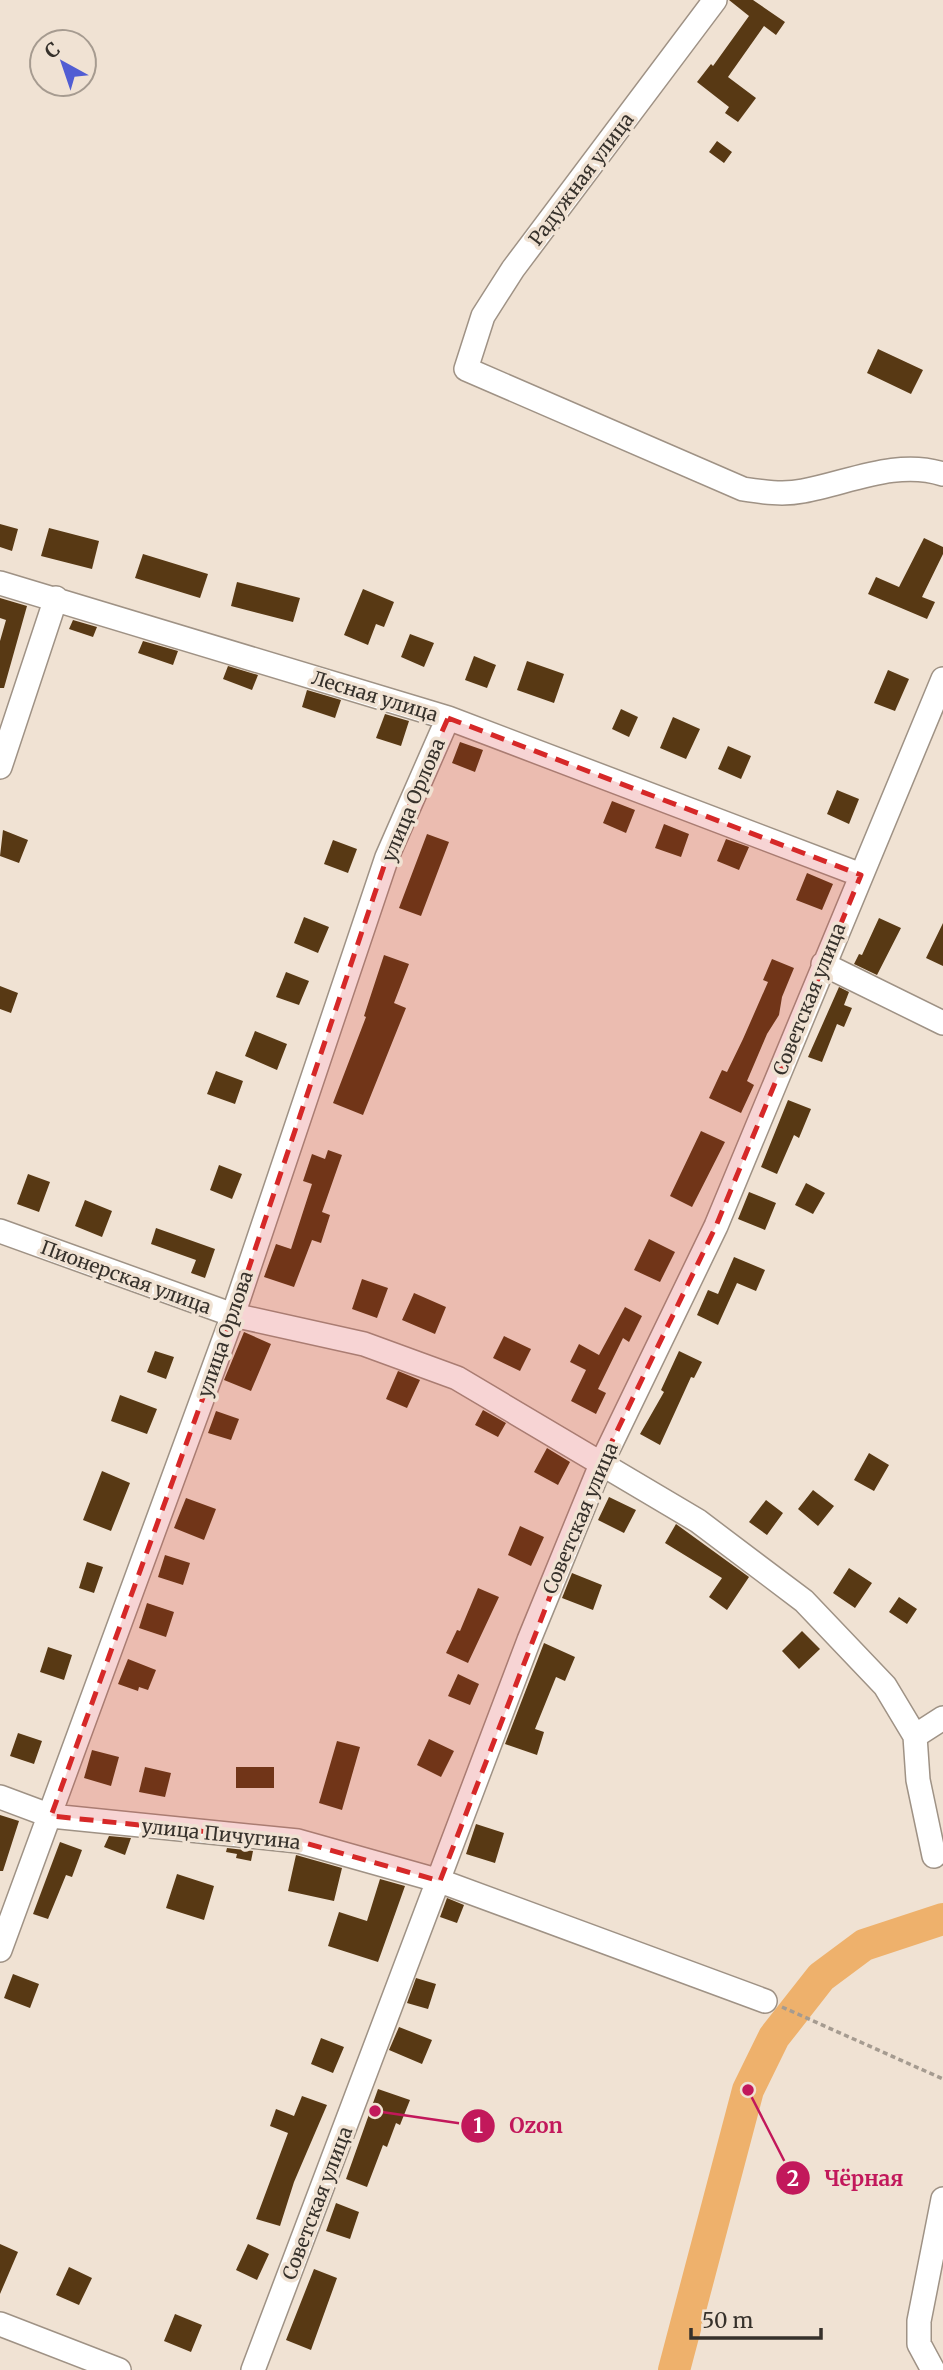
<svg xmlns="http://www.w3.org/2000/svg" width="943" height="2370" font-family="Merriweather,serif">
  <style>
    .lines { fill: none; stroke-linecap: round; stroke-linejoin: round }
    .river { stroke: #eeb16c; stroke-width: 32 }
    .building { fill: #583914 }
    .minor-casing { stroke: #9f9285; stroke-width: 26 }
    .path { stroke: #a59b90; stroke-width: 3.5; stroke-dasharray: 5 3.5; stroke-linecap: butt }
    .minor { stroke: #fff; stroke-width: 23 }
    .marked { fill: #d62828; fill-opacity: 0.2; stroke: #d62828; stroke-width: 5; stroke-dasharray: 14 9; stroke-linejoin: round }
    .labels { text-anchor: middle; dominant-baseline: central; stroke-width: 7; stroke-linejoin: round; paint-order: stroke }
    .street-label { font-size: 19px; fill: #36312b; stroke: #f0e2d3 }
    .leader { fill: none; stroke: #c2185b; stroke-width: 2.5 }
    .callout-dot { fill: #c2185b; stroke: #f0e2d3; stroke-width: 2.5 }
    .mark-label { font-size: 21px; text-anchor: middle; font-weight: bold; fill: #fff }
    .callout-label { font-size: 21px; text-anchor: middle; font-weight: bold; fill: #c2185b; stroke: #f0e2d3; stroke-width: 7; stroke-linejoin: round; paint-order: stroke }
  </style>
  <rect width="100%" height="100%" fill="#f0e2d3"/>
  <g class="lines">
    <path class="river" d="M674 2370 748 2090 774 2037 821 1977 864 1945 943 1919"/>
  </g>
  <path class="building" d="M729 0H753L785 22 776 35 764 26 728 77 756 98 738 122 725 113 729 107 697 82 711 64 713 66 749 16Z
    M717 141 732 152 724 163 709 152Z
    M878 349 923 370 911 394 867 373Z
    M0 524 18 529 12 551 0 547Z
    M49 528 99 541 92 569 41 556Z
    M924 538 943 547V554L922 597 935 602 927 619 868 594 876 577 899 587Z
    M143 554 208 574 200 598 135 578Z
    M237 582 300 598 293 622 231 606Z
    M363 589 394 602 384 627 376 624 368 645 344 635Z
    M0 598 27 606 4 688H0V641L6 620 0 618Z
    M73 620 97 627 93 637 69 629Z
    M410 634 434 643 424 667 401 657Z
    M143 641 178 651 173 665 138 653Z
    M474 656 496 665 487 688 465 680Z
    M527 661 564 674 554 703 517 690Z
    M228 666 258 675 252 690 223 679Z
    M888 670 909 679 895 711 874 703Z
    M307 690 341 700 335 718 302 707Z
    M621 709 638 717 629 737 612 729Z
    M385 714 409 721 401 746 376 738Z
    M673 717 700 729 686 759 660 748Z
    M460 742 483 750 475 772 452 763Z
    M728 746 751 756 741 779 718 769Z
    M837 790 859 799 849 824 827 814Z
    M612 801 635 810 626 833 603 823Z
    M664 824 689 834 681 857 655 848Z
    M3 830 28 840 19 863 0 856Z
    M427 834 449 842 421 916 399 908Z
    M726 839 749 847 739 870 717 861Z
    M333 840 357 849 348 873 324 864Z
    M807 873 833 884 822 910 796 900Z
    M304 917 329 927 318 953 294 943Z
    M879 918 901 928 877 975 854 964 859 954 862 955Z
    M943 923V966L926 958Z
    M384 955 409 964 394 1003 406 1008 363 1115 333 1103 366 1017 364 1016Z
    M772 959 794 968 782 997 779 1015 767 1034 747 1081 754 1085 741 1113 709 1098 722 1070 727 1072 743 1039 768 982 763 980Z
    M286 972 309 981 299 1005 276 997Z
    M0 986 18 993 11 1013 0 1009Z
    M839 987 849 992 844 1005 852 1008 844 1027 837 1024 822 1062 808 1057Z
    M255 1031 287 1044 277 1070 245 1056Z
    M216 1071 243 1081 235 1104 207 1094Z
    M788 1100 811 1109 799 1138 794 1135 777 1174 761 1167Z
    M701 1131 725 1142 692 1207 670 1196Z
    M328 1150 342 1155 322 1212 330 1215 321 1243 312 1240 294 1287 264 1277 276 1244 291 1249 312 1184 303 1181 312 1154 325 1159Z
    M219 1165 242 1174 232 1199 210 1190Z
    M28 1174 50 1182 39 1212 17 1204Z
    M806 1183 825 1193 813 1214 795 1205Z
    M749 1192 776 1203 765 1230 738 1219Z
    M85 1200 112 1211 102 1237 75 1226Z
    M156 1228 215 1249 205 1278 191 1273 196 1260 151 1244Z
    M649 1239 675 1252 660 1282 634 1270Z
    M734 1257 765 1270 756 1291 737 1283 718 1325 697 1315 708 1290 718 1294Z
    M362 1279 388 1288 377 1318 352 1309Z
    M414 1293 446 1307 435 1334 402 1320Z
    M625 1307 642 1316 629 1342 623 1338 598 1389 606 1393 596 1414 571 1401 586 1370 570 1362 579 1344 599 1355Z
    M244 1332 271 1344 251 1391 224 1380Z
    M504 1336 531 1349 520 1371 493 1358Z
    M155 1351 174 1357 166 1379 147 1372Z
    M679 1351 702 1362 694 1378 691 1377 660 1445 640 1434 664 1392 661 1390Z
    M398 1371 420 1380 407 1408 386 1399Z
    M120 1395 157 1409 147 1434 111 1421Z
    M483 1410 506 1423 498 1437 475 1425Z
    M216 1411 239 1419 231 1440 208 1433Z
    M547 1448 570 1462 558 1485 534 1472Z
    M869 1453 889 1465 874 1491 854 1480Z
    M102 1471 130 1483 111 1531 83 1520Z
    M813 1490 834 1506 818 1526 798 1509Z
    M609 1497 636 1510 624 1533 598 1520Z
    M186 1498 216 1509 204 1540 174 1528Z
    M766 1500 783 1513 767 1535 749 1522Z
    M676 1524 749 1577 727 1610 709 1597 722 1578 665 1543Z
    M520 1526 544 1537 531 1566 508 1555Z
    M165 1555 190 1563 183 1585 158 1577Z
    M87 1562 103 1567 94 1593 79 1588Z
    M849 1568 872 1583 855 1608 833 1593Z
    M572 1573 602 1585 593 1610 562 1598Z
    M478 1588 499 1597 468 1663 446 1653 457 1630 460 1631Z
    M899 1597 917 1609 907 1624 889 1612Z
    M147 1603 174 1612 166 1637 139 1628Z
    M802 1631 820 1649 799 1669 782 1651Z
    M544 1643 575 1657 565 1681 556 1677 535 1729 544 1732 537 1755 505 1744Z
    M48 1647 72 1655 64 1680 40 1672Z
    M128 1659 156 1670 148 1690 139 1687 138 1691 118 1684Z
    M458 1674 479 1684 470 1705 448 1696Z
    M18 1733 42 1741 34 1764 10 1756Z
    M429 1739 454 1751 441 1777 417 1765Z
    M337 1741 360 1747 342 1810 319 1803Z
    M92 1750 119 1757 111 1786 84 1778Z
    M145 1767 171 1773 165 1797 139 1792Z
    M236 1767H274V1788H236Z
    M0 1815 19 1821 3 1871H0Z
    M476 1824 504 1833 495 1863 466 1854Z
    M109 1836 131 1838 125 1855 104 1847Z
    M60 1842 82 1850 72 1877 66 1875 48 1919 33 1914Z
    M227 1848 253 1851 251 1861 236 1858 237 1854 226 1852Z
    M296 1855 342 1868 334 1901 288 1891Z
    M177 1874 214 1886 204 1920 166 1908Z
    M380 1879 405 1886 378 1962 328 1946 339 1912 367 1921Z
    M447 1898 464 1905 457 1923 440 1917Z
    M13 1974 39 1984 30 2008 4 1998Z
    M416 1978 436 1984 428 2009 407 2003Z
    M399 2027 432 2040 422 2064 389 2050Z
    M321 2038 344 2047 333 2073 311 2064Z
    M378 2089 410 2100 400 2125 396 2123 387 2147 383 2145 367 2187 346 2179Z
    M302 2096 327 2105 294 2182 280 2226 256 2219 288 2133 270 2126 276 2109 294 2116Z
    M336 2203 359 2212 350 2239 326 2231Z
    M0 2244 18 2252 0 2294Z
    M248 2244 269 2254 257 2280 236 2270Z
    M69 2267 92 2278 79 2305 56 2295Z
    M314 2269 337 2278 311 2350 286 2340Z
    M175 2314 202 2325 191 2352 164 2341Z"/>
  <g class="lines">
    <defs>
      <path id="minor" d="M715 0 513 269 483 316 466 369 743 489C763 492 783 495 803 491 848 483 896 459 943 474
        M0 583 448 718 861 875
        M0 767 56 598
        M823 964 943 1023
        M0 1231 233 1315 364 1344 457 1378 698 1521 804 1601 885 1686 915 1736 918 1780 934 1856
        M915 1736 943 1718
        M0 1797 51 1816 298 1841 440 1881 765 2001
        M0 1950 233 1315 387 857 448 718
        M0 2324 119 2370
        M253 2370 529 1640 602 1462 716 1226 943 679
        M933 2370 919 2344V2321L943 2199"/>
    </defs>
    <use href="#minor" class="minor-casing"/>
    <path class="path" d="M782 2007 943 2079"/>
    <use href="#minor" class="minor"/>
  </g>
  <path class="marked" d="M448 718 861 875 716 1226 602 1462 440 1881 298 1841 51 1816 233 1315 387 857Z"/>
  <g class="labels">
    <g class="street-label">
      <text transform="translate(581 179) rotate(-53)">Радужная улица</text>
      <text transform="translate(375 696) rotate(17)">Лесная улица</text>
      <text transform="translate(413 800) rotate(-67)">улица Орлова</text>
      <text transform="translate(809 999) rotate(-68)">Советская улица</text>
      <text transform="translate(126 1277) rotate(20)">Пионерская улица</text>
      <text transform="translate(225 1334) rotate(-71)">улица Орлова</text>
      <text transform="translate(580 1518) rotate(-67)">Советская улица</text>
      <text transform="translate(221 1834) rotate(6)">улица Пичугина</text>
      <text transform="translate(317 2203) rotate(-69)">Советская улица</text>
    </g>
  </g>
  <path class="leader" d="M375 2111L478 2126M748 2090L793 2178"/>
  <g class="callout-dot">
    <circle cx="375" cy="2111" r="7"/>
    <circle cx="748" cy="2090" r="7"/>
    <circle cx="478" cy="2126" r="18"/>
    <circle cx="793" cy="2178" r="18"/>
  </g>
  <g class="mark-label">
    <text x="478" y="2133">1</text>
    <text x="793" y="2186">2</text>
  </g>
  <g class="callout-label">
    <text x="536" y="2133">Ozon</text>
    <text x="864" y="2186">Чёрная</text>
  </g>
  <g transform="translate(63 63) rotate(320)"><circle r="33" fill="#f0e2d3" stroke="#a69b90" stroke-width="2"/>
  <path d="M0-5L12 26L0 18L-12 26Z" fill="#515dd3"/>
  <text y="-10" font-size="19" font-weight="bold" text-anchor="middle" fill="#36312b">С</text>
  </g>
  <path d="M691 2328v10h130v-10" fill="none" stroke="#36312b" stroke-width="3.5"/>
  <text x="702" y="2328" font-size="21" fill="#36312b" stroke="#f0e2d3" stroke-width="5" paint-order="stroke">50 m</text>
</svg>
